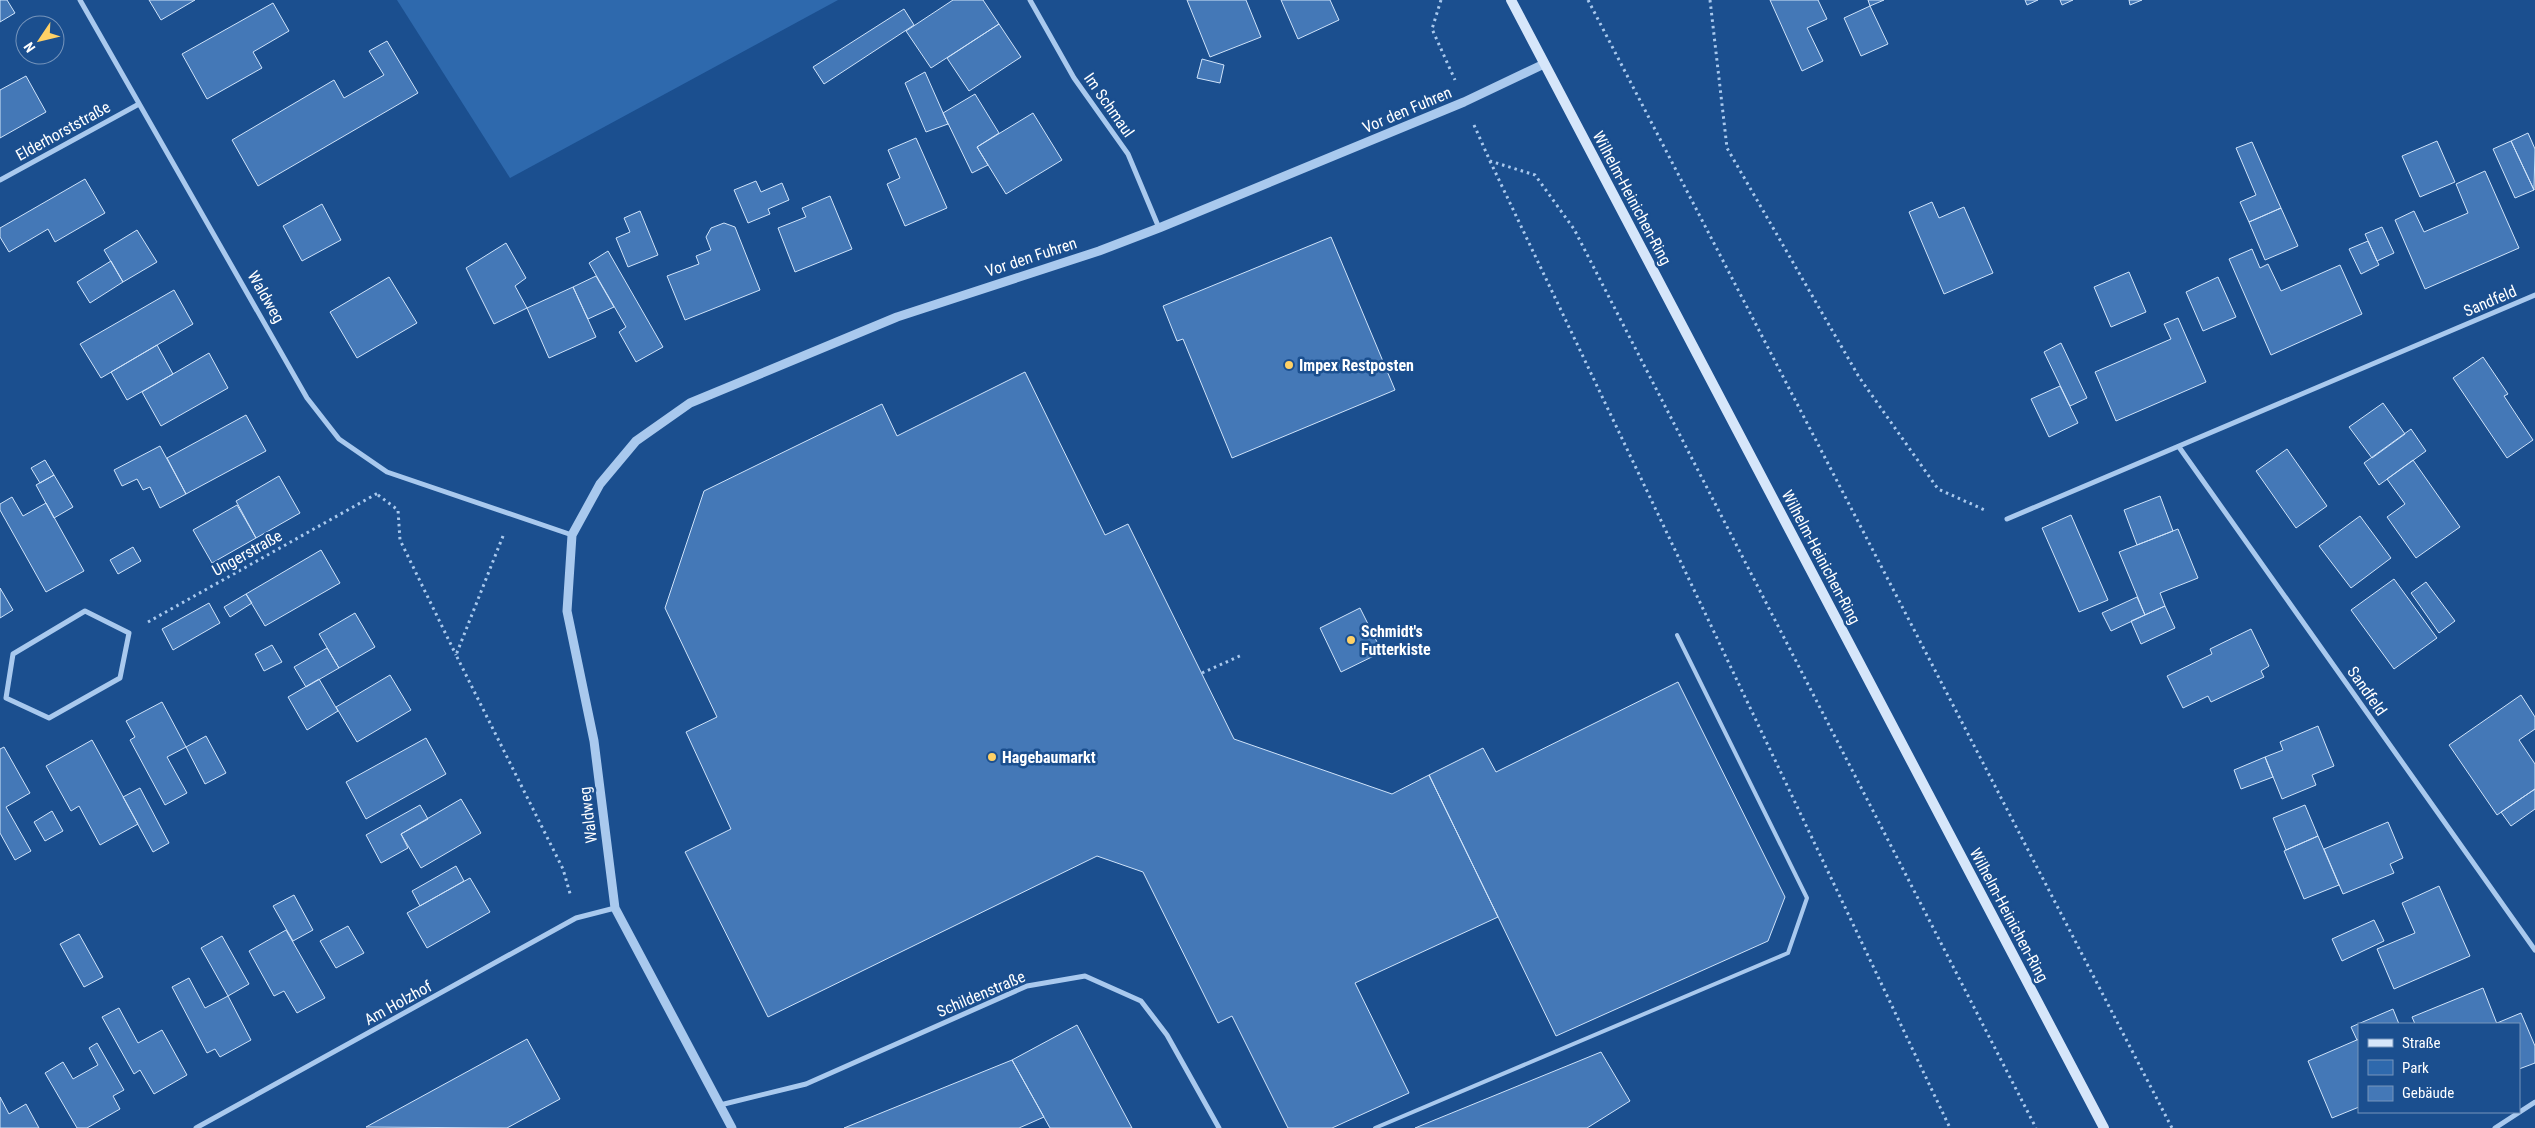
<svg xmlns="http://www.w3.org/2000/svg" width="2535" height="1128" font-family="'Roboto Condensed',sans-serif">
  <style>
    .green { fill: #2e69ad }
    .building { fill: #4478b7; stroke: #cfe3fa }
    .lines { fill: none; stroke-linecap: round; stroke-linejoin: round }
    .path { stroke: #a9c9ee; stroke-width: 3; stroke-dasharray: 2.5 4; stroke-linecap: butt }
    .service { stroke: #a9c9ee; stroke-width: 4 }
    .minor { stroke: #a9c9ee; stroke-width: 5 }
    .tertiary { stroke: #a9c9ee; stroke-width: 9 }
    .secondary { stroke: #d6e6fa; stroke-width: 10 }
    .poi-dot { fill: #ffd166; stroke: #1b4f8f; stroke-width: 2 }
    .labels { text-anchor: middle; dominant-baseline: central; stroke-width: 5; stroke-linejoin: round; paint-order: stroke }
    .street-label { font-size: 16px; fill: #fff; stroke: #1b4f8f }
    .poi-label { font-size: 16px; font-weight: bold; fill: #fff; stroke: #1b4f8f; text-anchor: start }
  </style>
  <rect width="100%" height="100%" fill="#1b4f8f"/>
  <path class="green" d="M397 0H838L510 178Z"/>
  <path class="building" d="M0 0H7L15 13 0 22Z
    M149 0H195L161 20Z
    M953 0H983L999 24 931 68 906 31Z
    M1187 0H1246L1261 37 1210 57Z
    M1281 0H1330L1339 20 1298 39Z
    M1770 0H1818L1827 19 1807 28 1823 61 1802 71Z
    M1868 0H1884L1870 6Z
    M2025 0H2038L2027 5Z
    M2060 0H2073L2062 5Z
    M2129 0H2142L2130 5Z
    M273 3 289 31 253 52 262 68 207 99 182 54Z
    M1870 6 1888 44 1861 56 1844 18Z
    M904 9 914 25 824 84 813 67Z
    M999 24 1021 57 969 91 947 58Z
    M387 41 418 93 258 186 232 140 334 80 344 98 384 75 369 51Z
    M1202 59 1224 65 1220 83 1197 78Z
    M925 72 948 124 926 132 905 83Z
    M26 76 46 112 0 138V90Z
    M975 94 999 133 977 147 988 165 972 173 943 113Z
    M1033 113 1062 160 1006 194 977 147Z
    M2528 133 2535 149 2534 190 2511 141Z
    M916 138 947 208 905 226 887 184 900 178 888 150Z
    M2437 141 2455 182 2420 197 2402 156Z
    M2511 141 2534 190 2515 198 2493 149Z
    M2252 142 2281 208 2249 222 2240 202 2256 195 2236 148Z
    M2485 171 2519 248 2425 289 2395 220 2414 211 2424 232 2468 213 2456 184Z
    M85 179 105 213 55 242 48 229 9 252 0 237V228Z
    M756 181 761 192 782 183 789 200 768 209 770 214 748 223 734 190Z
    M830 196 852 249 795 272 778 228 806 217 802 208Z
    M1932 202 1939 218 1964 207 1993 273 1944 294 1909 212Z
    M322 204 341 240 302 261 283 226Z
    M2281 208 2298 246 2265 260 2249 222Z
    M640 211 658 255 628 267 616 238 630 232 624 218Z
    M724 223 735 227 760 290 685 320 667 276 699 264 696 256 711 250 706 237 711 228Z
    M2382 227 2394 253 2377 261 2365 234Z
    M137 230 157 262 123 282 104 250Z
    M1331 237 1395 390 1232 458 1183 339 1177 341 1163 306Z
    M2368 241 2379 265 2361 274 2349 249Z
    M506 243 526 278 515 286 527 308 494 324 466 268Z
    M2252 249 2260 268 2268 264 2281 291 2340 265 2362 314 2271 355 2229 259Z
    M608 251 663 347 636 362 619 332 626 327 589 263Z
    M111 261 123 282 90 303 77 282Z
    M2129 272 2146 312 2111 327 2094 287Z
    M596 276 614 307 588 319 573 287Z
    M389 277 417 323 357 358 330 312Z
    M2218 277 2236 317 2203 331 2186 292Z
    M573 287 596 337 549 358 527 308Z
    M174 290 193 324 101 378 80 344Z
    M2178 318 2206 382 2116 421 2095 372 2171 339 2164 324Z
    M2061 343 2087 398 2070 406 2044 352Z
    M157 345 173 374 127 400 111 372Z
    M209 353 228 388 161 426 142 392Z
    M2483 357 2508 394 2504 396 2533 440 2507 458 2453 378Z
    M1025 372 1105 535 1128 524 1234 739 1392 794 1429 775 1498 917 1355 983 1409 1093 1332 1128H1288L1232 1016 1218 1023 1143 872 1097 856 768 1017 685 852 731 829 686 732 717 717 665 608 704 491 882 404 897 436Z
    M2060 386 2078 423 2049 437 2031 399Z
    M2383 403 2405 434 2372 458 2349 427Z
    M246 415 266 451 186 494 167 458Z
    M2411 429 2426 451 2379 485 2364 463Z
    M160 446 186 494 160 508 150 487 143 490 137 479 122 486 114 470Z
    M2287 449 2327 506 2296 528 2256 471Z
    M45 460 54 475 40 483 31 468Z
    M2413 460 2460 527 2416 558 2387 517 2405 504 2387 479Z
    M54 475 73 507 54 518 36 485Z
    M279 476 300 513 256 538 236 501Z
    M2160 496 2173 531 2137 545 2124 510Z
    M12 497 23 516 46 503 84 571 46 592 0 510V504Z
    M237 505 256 538 212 563 193 530Z
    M2071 515 2108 600 2079 612 2042 528Z
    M2360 516 2391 558 2351 588 2319 546Z
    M2178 529 2198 578 2160 593 2165 606 2145 615 2119 552Z
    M133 547 141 561 118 574 110 560Z
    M321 550 340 583 265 626 246 594Z
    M2394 579 2437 638 2394 669 2351 610Z
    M2426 582 2455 621 2439 633 2411 593Z
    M0 588 13 610 0 618Z
    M246 594 252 603 230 617 224 607Z
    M2137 597 2145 615 2111 631 2102 613Z
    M209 603 220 623 173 650 162 629Z
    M2165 606 2175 628 2141 644 2131 621Z
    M1360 608 1382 652 1341 672 1320 628Z
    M355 613 375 647 339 668 319 634Z
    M2251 629 2269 666 2261 671 2264 677 2211 702 2208 696 2183 708 2167 676 2212 654 2210 649Z
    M272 645 282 662 264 671 255 654Z
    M327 648 339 668 306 687 294 667Z
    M390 675 411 710 357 742 336 707Z
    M319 679 338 711 307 730 288 697Z
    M1678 682 1785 897 1768 941 1556 1036 1429 775 1483 748 1496 772Z
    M2521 695 2535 717V729L2519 740 2535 764V789L2497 815 2449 745Z
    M162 702 186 747 167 757 187 793 165 805 130 740 135 737 126 721Z
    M2318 726 2334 766 2312 775 2316 785 2282 799 2265 757 2283 750 2280 742Z
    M206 736 226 773 205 784 186 747Z
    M426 738 446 774 366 819 346 782Z
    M92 740 138 824 100 845 79 806 71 811 46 766Z
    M4 747 30 793 6 807 31 851 15 860 0 833V749Z
    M2265 757 2273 777 2241 789 2234 770Z
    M140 788 169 843 153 852 123 797Z
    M2535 789V809L2511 826 2501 812Z
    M461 799 481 833 421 868 401 834Z
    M420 805 428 819 401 834 408 848 381 863 366 835Z
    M2305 805 2318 836 2286 850 2273 818Z
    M52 811 63 831 45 841 34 822Z
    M2388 822 2403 858 2390 864 2394 873 2343 894 2324 849Z
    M2318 836 2339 885 2304 899 2284 851Z
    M456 866 464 881 420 906 412 891Z
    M470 878 490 912 427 948 407 913Z
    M2439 886 2470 956 2394 989 2377 949 2415 933 2402 903Z
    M294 895 313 930 293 941 273 906Z
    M2374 920 2384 941 2342 961 2332 939Z
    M348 926 364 953 336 968 320 941Z
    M286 930 325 998 297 1013 284 991 274 996 249 951Z
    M79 934 103 977 84 987 60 944Z
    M222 936 249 984 228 996 201 948Z
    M189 978 205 1008 228 996 251 1040 220 1057 215 1049 207 1053 172 987Z
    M2483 988 2497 1024H2415L2412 1017Z
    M119 1008 138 1043 162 1030 187 1075 154 1094 140 1070 134 1074 102 1017Z
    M2393 1009 2399 1024H2359V1039L2357 1040 2351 1027Z
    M2521 1013 2535 1046V1063L2519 1069V1024L2497 1023Z
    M1077 1025 1132 1128H1050L1012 1060Z
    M527 1039 560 1099 507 1128 366 1127Z
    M2359 1039V1107L2332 1118 2308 1061Z
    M97 1043 124 1090 113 1096 120 1109 87 1128H77L45 1073 63 1062 73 1079 98 1065 89 1048Z
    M1601 1052 1630 1101 1587 1128H1415Z
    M1012 1060 1044 1117 1019 1128H844Z
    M0 1097 9 1114 26 1104 39 1128H0Z"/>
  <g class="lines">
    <path class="path" d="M1441 0 1432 29 1455 80
      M1588 0 2172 1128
      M1710 0 1727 148 1859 377 1938 489 1987 511
      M1474 125 1490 161 1535 175 1574 229 2036 1128
      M1490 161 1950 1128
      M378 495 398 510 400 540 456 655
      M503 536 456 655 563 869 571 897
      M148 622 378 493
      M1202 673 1242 655"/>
    <path class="service" d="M1375 1128 1788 953 1807 898 1677 635"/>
    <path class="minor" d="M80 0 307 398 339 439 387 472 572 535
      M1030 0 1074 78 1128 154 1159 228
      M0 180 139 104
      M2179 447 2535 950
      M2007 519 2535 295
      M85 611 129 633 120 678 49 718 6 698 13 654Z
      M720 1105 806 1084 1027 986 1085 976 1141 1001 1167 1035 1219 1128
      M196 1128 576 918 615 908
      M2495 1128 2535 1102"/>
    <path class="tertiary" d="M732 1128 615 908 594 741 567 611 572 535 600 484 636 441 690 403 897 317 1099 251 1159 228 1464 102 1544 64"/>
    <path class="secondary" d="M1511 0 2104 1128"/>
  </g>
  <g class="poi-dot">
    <circle cx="1289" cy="365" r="5"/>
    <circle cx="1351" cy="640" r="5"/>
    <circle cx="992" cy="757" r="5"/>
  </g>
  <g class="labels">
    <g class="street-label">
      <text transform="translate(1109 105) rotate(55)">Im Schmaul</text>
      <text transform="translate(1407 110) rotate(-23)">Vor den Fuhren</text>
      <text transform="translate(63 131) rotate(-29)">Elderhorststraße</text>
      <text transform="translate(1632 198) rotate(62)">Wilhelm-Heinichen-Ring</text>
      <text transform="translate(1031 257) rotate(-18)">Vor den Fuhren</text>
      <text transform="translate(266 297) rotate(60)">Waldweg</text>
      <text transform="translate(2490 301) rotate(-23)">Sandfeld</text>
      <text transform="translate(247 553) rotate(-29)">Ungerstraße</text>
      <text transform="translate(1821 557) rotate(62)">Wilhelm-Heinichen-Ring</text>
      <text transform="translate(2367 691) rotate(55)">Sandfeld</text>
      <text transform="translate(588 815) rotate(-97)">Waldweg</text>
      <text transform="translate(2009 915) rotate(62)">Wilhelm-Heinichen-Ring</text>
      <text transform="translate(981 994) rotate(-23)">Schildenstraße</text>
      <text transform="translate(398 1003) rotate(-29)">Am Holzhof</text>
    </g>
    <g class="poi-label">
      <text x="1299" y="365">Impex Restposten</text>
      <text x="1361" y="631">Schmidt's<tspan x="1361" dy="18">Futterkiste</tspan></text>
      <text x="1002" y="757">Hagebaumarkt</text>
    </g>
  </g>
  <rect x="2358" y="1023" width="162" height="90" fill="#1b4f8f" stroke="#7695bc"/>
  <rect x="2368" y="1039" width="25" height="8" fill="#d6e6fa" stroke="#7695bc"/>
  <text x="2402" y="1048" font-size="15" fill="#ffffff">Straße</text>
  <rect x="2368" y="1060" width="25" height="15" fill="#2e69ad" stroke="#7695bc"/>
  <text x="2402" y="1073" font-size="15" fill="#ffffff">Park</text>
  <rect x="2368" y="1086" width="25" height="15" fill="#4478b7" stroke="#7695bc"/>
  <text x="2402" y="1098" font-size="15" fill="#ffffff">Gebäude</text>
  <g transform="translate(40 40) rotate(235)"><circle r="24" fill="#1b4f8f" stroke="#7695bc"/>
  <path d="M0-4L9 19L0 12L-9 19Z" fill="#ffd166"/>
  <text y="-8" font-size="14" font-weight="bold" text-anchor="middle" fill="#ffffff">N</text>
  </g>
</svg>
